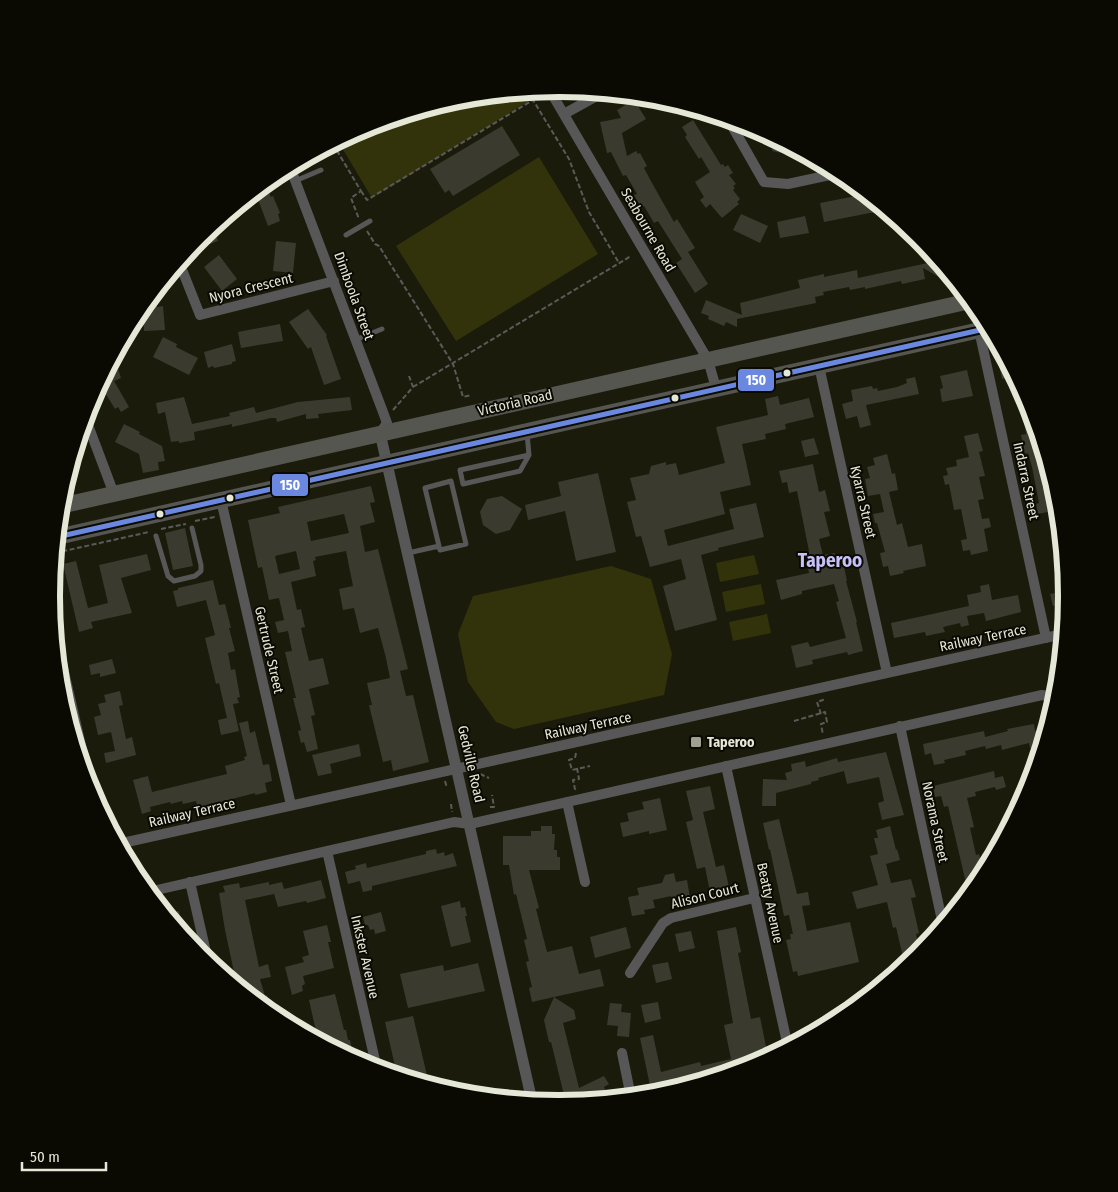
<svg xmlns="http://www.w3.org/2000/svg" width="1118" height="1192" font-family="'Fira Sans Condensed',sans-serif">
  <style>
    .green { fill: #32330b }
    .building { fill: #3a3a2e; fill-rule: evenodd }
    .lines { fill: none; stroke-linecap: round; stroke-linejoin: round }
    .path { stroke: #5a5a58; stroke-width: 2; stroke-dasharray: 5 2.5; stroke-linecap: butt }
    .service { stroke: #575757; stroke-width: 5 }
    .minor { stroke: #575757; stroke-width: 10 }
    .tertiary { stroke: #575757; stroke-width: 11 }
    .trunk { stroke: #565651; stroke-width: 16 }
    .bus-1-casing { stroke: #0a0a02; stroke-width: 9 }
    .bus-1 { stroke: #6b88e0; stroke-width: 5 }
    .bus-dot { fill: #e6e8d7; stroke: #0a0a02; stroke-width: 2 }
    .poi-dot { fill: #9fa090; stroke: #0a0a02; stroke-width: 2 }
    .labels { text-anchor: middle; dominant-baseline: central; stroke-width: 4; stroke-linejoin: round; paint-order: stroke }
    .street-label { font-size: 14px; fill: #e6e8d7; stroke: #0a0a02 }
    .poi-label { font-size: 14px; font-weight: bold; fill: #e6e8d7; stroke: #0a0a02; text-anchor: start }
    .district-label { font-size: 19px; font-weight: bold; fill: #c7c1fa; stroke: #0a0a02 }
    .rim { fill: none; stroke: #e6e8d7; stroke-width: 6 }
    .line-badge { stroke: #0a0a02; stroke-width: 2 }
    .badge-label { font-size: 14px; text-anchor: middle; font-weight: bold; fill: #fff }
  </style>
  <rect width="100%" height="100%" fill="#1b1b0c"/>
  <path class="green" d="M529 91 534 98 372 198 338 141 365 127 460 98Z
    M539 157 598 254 456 341 396 246Z
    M754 555 759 574 720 582 716 563Z
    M611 566 651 579 672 654 664 695 514 729 496 722 468 682 458 634 473 596Z
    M761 584 765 604 726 612 722 592Z
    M767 614 771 633 733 641 729 622Z"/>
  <path class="building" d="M658 98 676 103 682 105 674 114Z
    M634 100 646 119 622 133 627 156 636 151 638 154 640 153 647 166 644 168 652 183 674 222 677 219 695 248 688 252 708 284 695 293 676 263 682 259 658 221 654 223 644 206 641 208 634 195 637 194 626 175 623 176 611 152 607 153 600 122 621 118 617 110Z
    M693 120 721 165 723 164 725 167 728 165 733 173 729 175 736 184 733 186 735 188 733 190 740 199 737 202 739 204 722 218 710 204 706 208 700 200 704 197 695 182 710 172 701 157 699 159 685 137 687 135 682 127Z
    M502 126 520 155 453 196 449 190 445 193 430 169Z
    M774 138 808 156 807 158 772 151Z
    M268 190 271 197 273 196 280 213 278 214 280 221 268 226 256 194Z
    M866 194 885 210 824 222 820 203Z
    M741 214 768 226 760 243 733 230Z
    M805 216 809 233 780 238 777 222Z
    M213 227 218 241 199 248 196 242Z
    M276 241 296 243 293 273 273 271Z
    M219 255 237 279 222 291 204 267Z
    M937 261 949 274 939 277 923 268 925 279 902 284 901 281 865 289V287L850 290 849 287 823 292 824 295 815 297 816 303 737 319V327L726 322 724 326 708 319 709 316 701 313 706 300 742 315 740 303 800 288 798 280 824 274V277L857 270 858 278Z
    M156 299 157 307 163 306 165 330 144 331 143 306 149 300Z
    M308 309 327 335 326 336 341 379 324 385 311 347 308 349 289 322Z
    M280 324 283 341 241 348 238 332Z
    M163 337 177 344 176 347 198 358 189 375 153 357Z
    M232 344 236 361 232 362V364L214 368 213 366 208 368 204 352Z
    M114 357 121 378 114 381 129 407 121 412 118 407 115 409 104 391 109 388 104 375Z
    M1007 362 1014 376 1002 379 999 364Z
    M967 370 973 396 942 402 940 389 943 388 940 376Z
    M915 377 919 394 866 405 871 425 860 428 857 416 846 419 842 404 853 401 851 390 872 386 873 389 877 388 878 391 897 387 907 383 906 379Z
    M778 396 780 405 809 398 814 417 785 424 786 429 765 434 766 439 742 444 751 485 720 492 725 514 664 530 668 546 734 529 729 509 756 503 764 537 718 548 719 550 701 555 717 620 675 631 663 586 686 579 681 559 650 567 641 536 636 537 627 502 636 500 630 478 649 474 651 466 666 462V465L676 463 679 475 725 463 716 427 768 415 765 399Z
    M184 397 192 424 230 416 229 413 254 407 256 413 298 402 350 397 352 410 318 414 319 418 306 419V414L277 422 276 418H271L232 427V424L194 432 195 440 179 443V441L171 442 165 412 158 414 156 403Z
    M1034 420 1054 487H1052L1057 510 1038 514 1036 504 1039 503 1032 467 1028 453 1025 454 1021 435 1026 434 1024 422Z
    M124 424 140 432 139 434 162 446 165 461 158 462 159 470 143 473 139 454 115 442Z
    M978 433 983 451 979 452 985 476 979 477 984 499 978 500 982 519 989 518 991 527 984 529 988 551 971 555 970 550 963 551 961 540 967 539 961 509 954 510 949 484 945 485 943 476 948 475 946 468 957 466 956 460 969 457 964 436Z
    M814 438 819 454 805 457 801 441Z
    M887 454 892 474 895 473 898 490 889 492 897 525 902 523 908 547 922 544 926 566 903 571 904 573 890 576 888 566 883 567 880 553 885 552 877 523H875L873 514 884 512 880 494 868 496 865 479 870 478 867 467 875 465 873 458Z
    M813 464 819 492 825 490 830 511 824 512 830 536 819 539 823 555 835 553 838 563 843 562 847 581H846L857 622H856L863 651 848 655 847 652 812 660 813 664 796 668 791 646 808 642 810 647 846 638 836 602 839 601 834 584 802 591V594L781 600 776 580 809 573 804 552 809 551 797 491 789 493 787 482 782 483 779 471Z
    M598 473 616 552 576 561 565 511 528 520 525 505 561 496 558 482Z
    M371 486 375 502 370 503 375 522 360 526 365 552 378 549 408 669 400 671 406 696 413 695 429 762 393 771 391 760 383 762 369 705H372L367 683 390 678 386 658 378 628 360 633 354 608 343 610 339 589 353 586 346 551 315 557 316 560 313 561 316 576 291 582 297 610 301 609 305 627 301 628 309 661 323 658 329 684 309 689 315 715 311 716 318 749 307 752 304 742 301 743 298 731 301 730 293 698H296L285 652 292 651 288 631 278 633 275 622 284 620 279 598 269 600 262 567 258 568 248 520 280 513 278 507ZM344 514 349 533 311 541 307 522ZM296 551 300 569 279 574 275 556Z
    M502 496 522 509 510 530 496 534 483 525 480 512 487 499Z
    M185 528 193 566 173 570 165 533Z
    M147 554 151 570 121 578 132 613 91 622 93 628 79 632 63 564 76 561 88 608 108 603 99 565Z
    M213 580 219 605 225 604 231 628H229L235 651 228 653 231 670 235 669 240 697 237 698 239 703 233 704 239 731 221 735 218 720 227 718 219 683 216 684 205 638 215 635 206 600 177 607 173 591 178 590V588Z
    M989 584 992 600 1018 595 1021 612 986 621 984 613 967 616 969 625 961 627 960 623 943 627 945 632 926 636 925 632 894 638 891 623 969 606 967 595 981 592 980 586Z
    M1066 591V603L1053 606 1050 594Z
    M112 659 116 673 100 677V673L91 675 89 665Z
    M120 691 123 705 119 706 126 739 132 737 136 755 106 763 104 753 115 751 111 732 98 735 94 717 101 715 98 704 106 702 104 695Z
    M248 721 250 733 255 731 263 765 269 764 272 781 265 783 267 792 255 795V793L198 808 196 801 183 804 182 801 171 804 170 802 150 807 151 811 142 814 133 780 148 776 152 792 227 774 225 766 245 760 244 757 247 756 239 723Z
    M1034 724 1035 731 1042 730 1044 738 1042 746 1030 748 1029 743 1002 750 1001 745 986 749 985 746 965 751 966 755 944 760 945 763 934 765 931 753 925 755 923 744 984 731 985 737 1008 731 1007 729Z
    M359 744 361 756 330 764 332 773 318 776 312 755Z
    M886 752 904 815 882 820 878 803 884 801 879 777 847 784 844 771 818 778 819 780 811 782V784L776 793V806H762L763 779 787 780 785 773 792 771 791 764 805 761 806 767 837 758 838 762Z
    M994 771 995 778 1003 776 1006 787 996 790 995 787 975 792 976 796 967 798 974 827 970 828 976 855 979 854 984 873 980 879 966 883 948 806 944 807 941 796 935 797 933 786Z
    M710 786 715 809 703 812 716 867 724 865 729 887 710 892 705 867 697 869 686 822 693 820 686 791Z
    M660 798 667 830 649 834V831L623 837 620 823 629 821 627 813 644 809 642 802Z
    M779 819 797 894 808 892 810 905 802 906 807 931 850 922 859 962 798 976 797 971 793 972 786 940 791 939 790 934H793L789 915 784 916 770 849 769 850 763 823Z
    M541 826H552V834H555L554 850H557V857H560V870H529L539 908 536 909 547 952 572 946 579 974 600 969 604 986 554 997 574 1010 576 1019 563 1023 579 1088 604 1076 609 1084 604 1087 610 1099 559 1104 547 1103 564 1095 551 1042H549L544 1020 554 997 532 1002 529 988 532 987 526 962 529 961 524 940 527 939 516 894 514 895 509 865H503V836H531V831H541Z
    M890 826 896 850 897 849 900 860 886 864 891 883 911 879 916 897 911 898 919 933 916 934 920 953 905 966 896 927 893 928 887 902 857 909 852 892 878 885 870 856 878 854 874 838H878L876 830Z
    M436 849 437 854 444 852 445 856 453 853 457 866 372 886V890L363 892 360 881 348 884 345 872 356 869 355 866 366 863 367 868 426 854V851Z
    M674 873 676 882 687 880 690 898 672 902 671 896 653 900 655 908 644 910 645 914 632 916 628 897 639 895 637 888 662 883 665 875Z
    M321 880 326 898 307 903 306 901 278 907 274 894 245 900 259 967 268 964 271 977 260 979 265 996 267 995 271 1013 237 986 225 930 219 893 225 892 223 886 239 883 240 888 269 882V885L282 882 284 889Z
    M460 901 461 908 465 907 467 916H465L471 942 451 947 441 906Z
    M179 911 184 936 166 914Z
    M381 912 386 931 375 934 374 929 370 930 368 925H365L363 917Z
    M327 925 331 942H328L334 968 303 976 305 984 302 986 303 991 292 995 285 967 304 962 302 957 309 955 303 931Z
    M626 927 631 948 595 958 590 937Z
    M736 927 741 952 738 953 751 1019 760 1017 768 1057 753 1065 652 1095 640 1038 653 1035 661 1072 700 1062 701 1066 731 1059 724 1025 733 1023 717 931Z
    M691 931 695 948 679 952 675 934Z
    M668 962 672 979 656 983 652 965Z
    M478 963 485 991 408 1008 400 974 443 965 444 971Z
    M335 994 344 1030H346L348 1040H350L354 1060 318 1040 309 1000Z
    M658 1002 661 1019 645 1023 641 1005Z
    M610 1003 622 1004 621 1012 631 1013 629 1037 617 1036 618 1026 607 1025Z
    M413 1016 429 1084 397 1075 385 1022Z"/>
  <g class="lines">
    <path class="path" d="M333 144 361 191 351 198 359 219
      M361 191 367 200 533 100 569 159 589 212 619 263
      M367 231 375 244 379 246 453 364 463 397 471 395
      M413 387 631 256
      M393 410 413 387 409 376
      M195 521 215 517
      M161 529 186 524
      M55 553 149 532
      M821 714 817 702 823 700 822 697
      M794 721 825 712 827 722 821 724 823 735
      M576 753 575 758 569 760 572 770 590 766
      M577 768 579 779 573 780 575 789 577 788
      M480 774 489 778
      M445 781 447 788
      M451 804 452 812
      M490 807H494L492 795"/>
    <path class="service" d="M295 181 321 170
      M346 235 370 221
      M355 340 382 329
      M527 433 529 455 520 471 463 484 460 470 529 455
      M156 536 168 576 174 581 195 576 201 571V565L192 528
      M408 553 439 546 425 488 451 481 466 544 440 550 439 546"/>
    <path class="minor" d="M549 89 708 360 716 388
      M564 114 602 93
      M728 119 764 182 788 184 839 173
      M290 167 383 412 387 423 380 433
      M179 262 200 315 334 281
      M979 330 1046 638
      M819 366 887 673
      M85 417 114 494
      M221 500 291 805
      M55 633 92 793
      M900 726 943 925
      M726 766 788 1047
      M567 802 585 882
      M118 844 1063 634
      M327 851 377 1069
      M190 882 208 961
      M148 892 454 822 470 824 1042 695 1054 697 1055 701
      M630 973 663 923 671 918 754 898
      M622 1053 631 1097"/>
    <path class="tertiary" d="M380 433 532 1101"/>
    <path class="trunk" d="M60 506 970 301
      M57 537C368 467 678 397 989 328"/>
    <defs>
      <path id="bus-1" d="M57 537 989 328"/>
    </defs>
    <use href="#bus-1" class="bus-1-casing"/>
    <use href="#bus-1" class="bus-1"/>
  </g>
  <g class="bus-dot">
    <circle cx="787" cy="373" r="4.5"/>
    <circle cx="675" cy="398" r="4.5"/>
    <circle cx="230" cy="498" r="4.5"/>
    <circle cx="160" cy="514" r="4.5"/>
  </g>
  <rect class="poi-dot" x="690" y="736" width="12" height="12" rx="2.5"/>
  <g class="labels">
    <g class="street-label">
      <text transform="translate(648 230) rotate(60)">Seabourne Road</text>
      <text transform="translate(251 288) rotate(-14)">Nyora Crescent</text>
      <text transform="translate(354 296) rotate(70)">Dimboola Street</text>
      <text transform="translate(515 403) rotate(-13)">Victoria Road</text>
      <text transform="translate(1026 481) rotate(78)">Indarra Street</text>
      <text transform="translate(863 502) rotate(77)">Kyarra Street</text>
      <text transform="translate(983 638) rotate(-12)">Railway Terrace</text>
      <text transform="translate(269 650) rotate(77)">Gertrude Street</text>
      <text transform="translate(588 726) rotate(-12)">Railway Terrace</text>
      <text transform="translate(471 764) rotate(77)">Gedville Road</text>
      <text transform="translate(192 813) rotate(-13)">Railway Terrace</text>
      <text transform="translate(935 822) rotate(78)">Norama Street</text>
      <text transform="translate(705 896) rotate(-14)">Alison Court</text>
      <text transform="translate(770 903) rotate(78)">Beatty Avenue</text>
      <text transform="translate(365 957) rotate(77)">Inkster Avenue</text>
    </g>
    <g class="poi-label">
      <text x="707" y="742">Taperoo</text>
    </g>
    <g class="district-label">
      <text x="830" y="560">Taperoo</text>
    </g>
  </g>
  <path d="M0 0H1118V1192H0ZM60 596a499 499 0 1 1 998 0a499 499 0 1 1-998 0Z" fill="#0a0a02" fill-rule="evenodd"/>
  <path class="rim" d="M60 596a499 499 0 1 1 998 0a499 499 0 1 1-998 0Z"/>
  <g class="line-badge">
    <rect x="737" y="368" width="38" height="24" rx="5" fill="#6b88e0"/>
    <rect x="271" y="473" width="38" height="24" rx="5" fill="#6b88e0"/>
  </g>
  <g class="badge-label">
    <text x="756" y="385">150</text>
    <text x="290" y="490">150</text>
  </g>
  <path d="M22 1162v8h84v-8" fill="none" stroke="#e6e8d7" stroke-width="2.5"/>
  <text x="30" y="1162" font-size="15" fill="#e6e8d7" stroke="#0a0a02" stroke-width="4" paint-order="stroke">50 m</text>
</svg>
